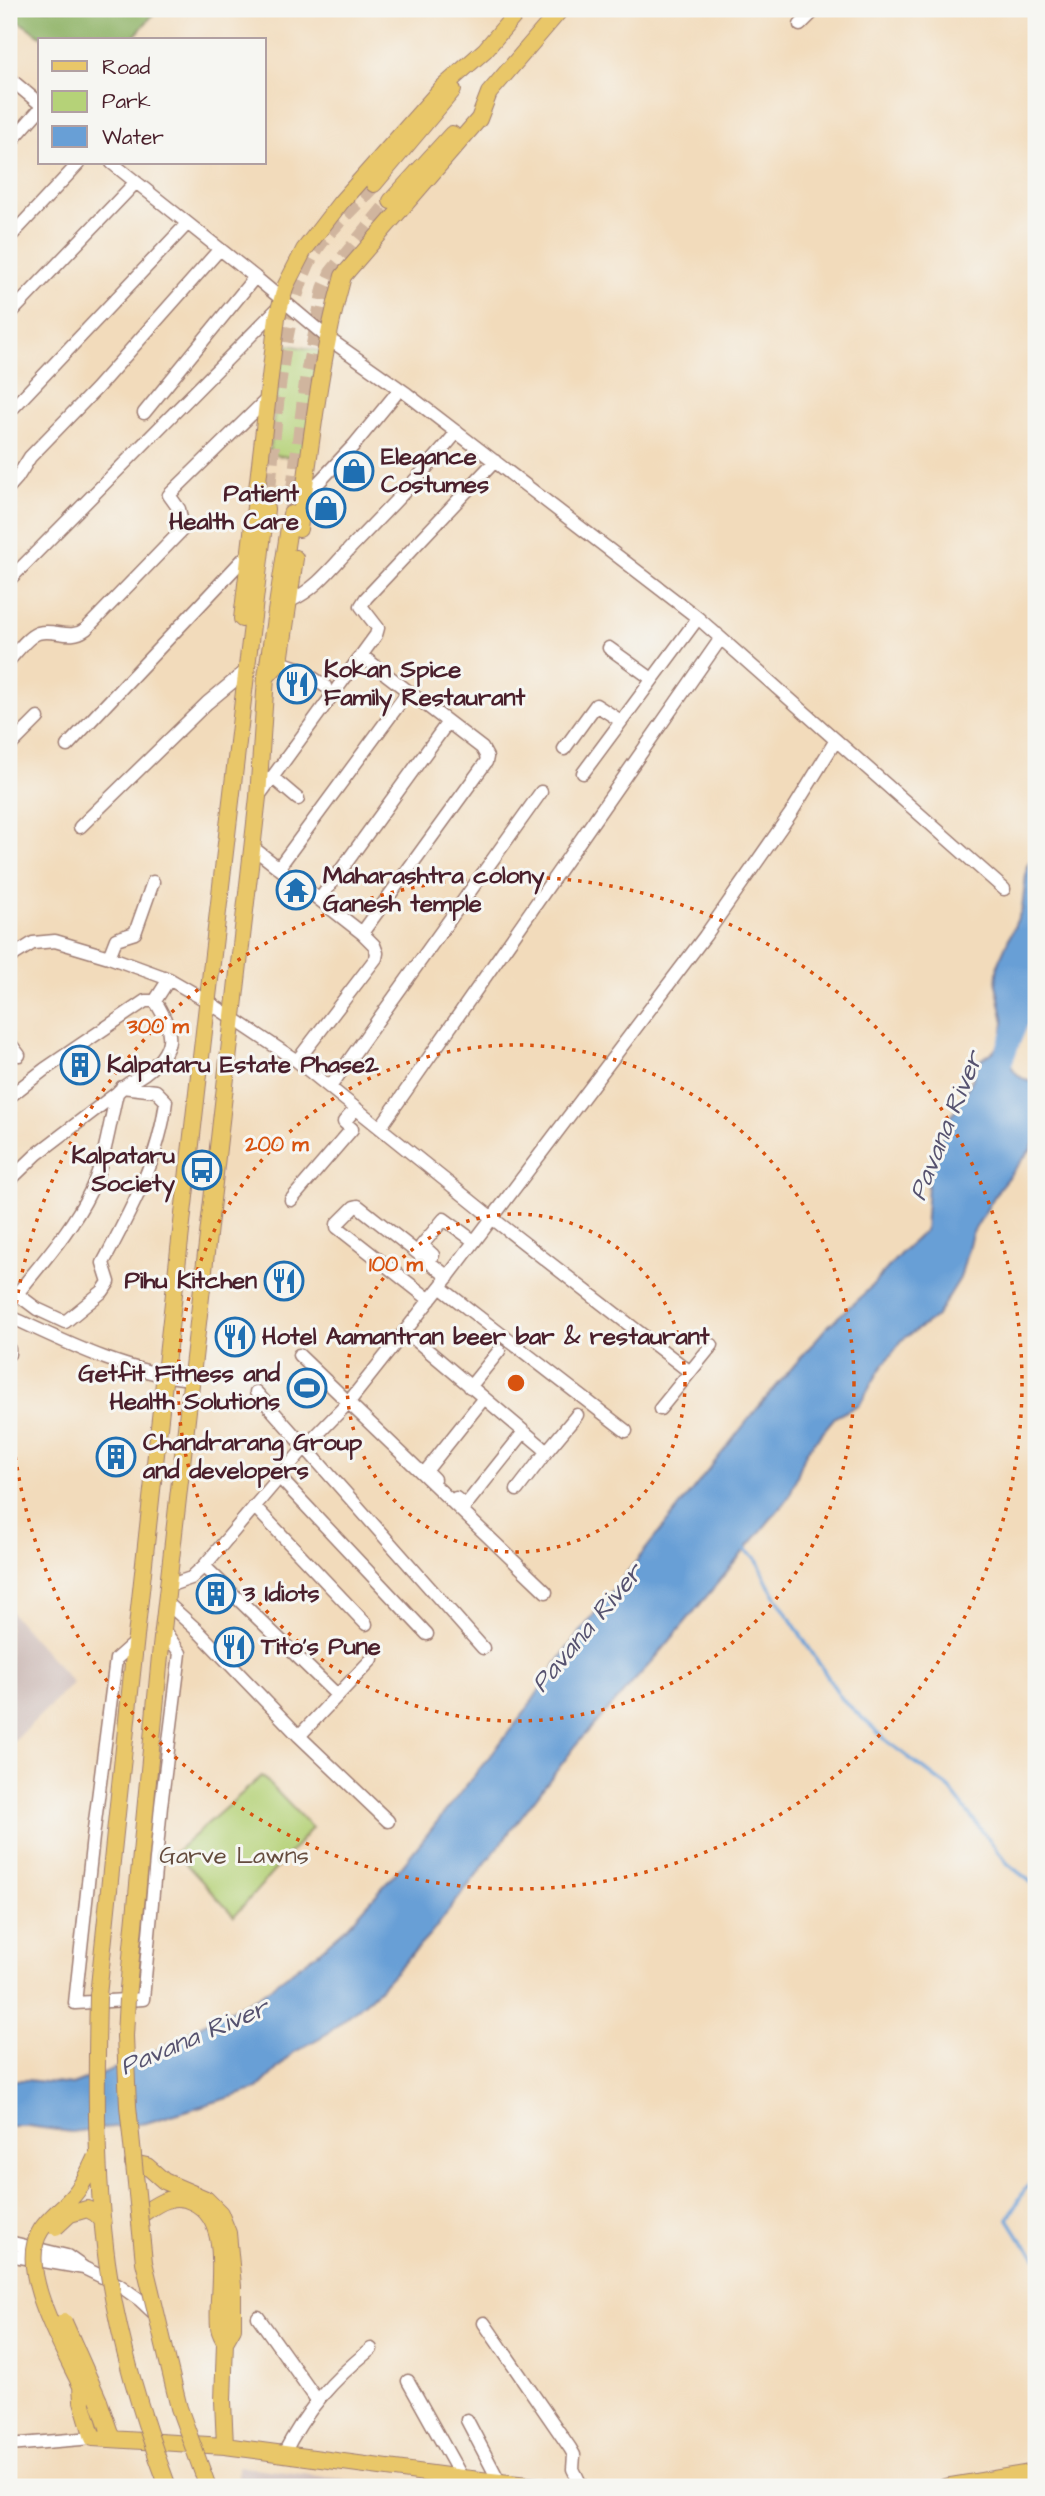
<svg xmlns="http://www.w3.org/2000/svg" width="1045" height="2496" font-family="'Architects Daughter',sans-serif">
  <style>
    .industrial { fill: #d0c0bc }
    .green { fill: #b5d278; stroke: #807852; stroke-width: 2 }
    .forest { fill: #90b468; stroke: #6d6a4a; stroke-width: 2 }
    .water { fill: #689fd6; stroke: #595f80; stroke-width: 2 }
    .lines { fill: none; stroke-linecap: round; stroke-linejoin: round }
    .stream { stroke: #689fd6; stroke-width: 3.5 }
    .river { stroke: #689fd6; stroke-width: 21 }
    .major-tunnel { stroke: #d0b59e; stroke-width: 16; stroke-dasharray: 16 8; stroke-linecap: butt }
    .minor-casing { stroke: #9e7d73; stroke-width: 15 }
    .major-casing { stroke: #9e7d73; stroke-width: 18 }
    .minor { stroke: #fff; stroke-width: 12 }
    .major { stroke: #e9c769; stroke-width: 16 }
    .major-bridge-casing { stroke: #9e7d73; stroke-width: 18; stroke-linecap: butt }
    .major-bridge { stroke: #e9c769; stroke-width: 16 }
    .ring { fill: none; stroke: #d8530f; stroke-width: 3.5; stroke-dasharray: 3.5 7 }
    .labels { text-anchor: middle; dominant-baseline: central; stroke-width: 6; stroke-linejoin: round; paint-order: stroke }
    .poi-label { font-size: 24px; font-weight: bold; fill: #4a1f2b; stroke: #f6f6f2; text-anchor: start }
    .park-label { font-size: 24px; fill: #654c3e; stroke: #f6f6f2 }
    .water-label { font-size: 26px; font-style: italic; fill: #56526f; stroke: #f6f6f2 }
    .centre { fill: #d8530f; stroke: #f6f6f2; stroke-width: 3.5 }
    .ring-label { font-size: 21px; text-anchor: middle; font-weight: bold; fill: #d8530f; stroke: #f6f6f2; stroke-width: 6; stroke-linejoin: round; paint-order: stroke }
  </style>
  <rect width="100%" height="100%" fill="#f6f6f2"/>
  <filter id="ink" filterUnits="userSpaceOnUse"><feTurbulence type="fractalNoise" baseFrequency=".0143" numOctaves="2"/><feDisplacementMap in="SourceGraphic" scale="14" xChannelSelector="R" yChannelSelector="G"/><feConvolveMatrix kernelMatrix="1 2 1 2 8 2 1 2 1" color-interpolation-filters="sRGB"/></filter>
  <filter id="wash" filterUnits="userSpaceOnUse"><feTurbulence type="fractalNoise" baseFrequency=".00686" numOctaves="4" result="noise"/><feDisplacementMap in="SourceGraphic" scale="28" xChannelSelector="R" yChannelSelector="G"/><feGaussianBlur stdDeviation="1.57" result="paint"/><feColorMatrix in="noise" values="0 0 0 0 0 0 0 0 0 0 0 0 0 0 0 0 0 1.4 0 .05"/><feComposite in="paint" operator="in"/></filter>
  <g filter="url(#wash)">
    <rect width="100%" height="100%" fill="#f2dbbb"/>
    <path class="industrial" d="M9 1610 73 1683 9 1746Z
      M238 2466 407 2487H238Z"/>
    <path class="green" d="M283 344 326 352 307 460 269 454Z
      M262 1776 312 1828 234 1916 175 1852Z"/>
    <path class="forest" d="M9 9H158L131 40H47L9 15Z"/>
    <path class="water" d="M1036 853V1030L1026 1022C997 1033 1005 1082 1036 1082V1138L1031 1149 1000 1187 972 1234 960 1278 936 1317 903 1339 879 1371 860 1404 835 1417 806 1452 789 1497 658 1655 581 1739 430 1935 371 1997 328 2033 293 2053 257 2089 146 2123 71 2132 28 2126H9V2080H27L72 2085 145 2057 205 2023 259 1996 316 1954 348 1926 401 1867 525 1712 565 1651 756 1410 826 1328 867 1291 902 1252 925 1230 929 1169 945 1128 972 1080 978 1062 994 1051 1002 1039 1004 1022 996 984 998 963 1022 909 1027 866Z"/>
    <g class="lines">
      <path class="stream" d="M743 1548 756 1558 769 1586 842 1699 887 1741 948 1787 1008 1864 1036 1886
        M1036 2178 1025 2189 1008 2219 1020 2238 1036 2257"/>
      <path class="river" d="M999 1069 1029 991 1036 985"/>
    </g>
  </g>
  <g filter="url(#ink)">
    <g class="lines">
      <path class="major-tunnel" d="M266 509C274 440 278 304 316 248 332 225 355 205 374 184
        M291 514 308 374 325 289 332 273 391 201"/>
      <defs>
        <path id="minor" d="M800 25 816 9
          M9 78 40 104
          M9 144 40 109
          M112 163 255 277 329 339 407 394 698 618 1004 889
          M9 238 79 163
          M9 315 136 182
          M9 412 187 224
          M144 413 255 277
          M9 487 17 478 30 457 96 389 219 250
          M303 499 354 445 400 389
          M9 580 279 307
          M290 601C319 588 336 562 358 540 392 505 426 470 457 432
          M609 648 652 679
          M361 655 482 748 487 757 486 762 362 933
          M9 660C17 652 27 637 38 633 55 628 70 641 86 629L183 529 179 509 169 495 266 400
          M280 662 298 668 325 686
          M67 746 249 553
          M9 747 38 718
          M564 749 596 705 621 721
          M583 773 698 618
          M272 777 298 799
          M258 797 376 635 378 628 361 606 366 598 495 461
          M80 827 207 703 247 670
          M252 847 362 933 374 945 377 953 376 958 297 1061
          M279 867 408 692
          M320 899 448 722
          M109 957 116 939 135 933 153 882
          M9 958 33 943 55 941 109 957 169 979 207 1001 297 1061 492 1218 690 1372
          M9 1042 19 1055
          M330 1087 541 792
          M9 1097 45 1069 145 1001H155L169 979
          M380 1128 719 641 717 634
          M9 1181 37 1154 117 1093
          M291 1200 352 1129 344 1122 356 1108
          M433 1255 422 1245 444 1219 474 1241
          M440 1287 626 1431
          M9 1288 37 1309 65 1322 103 1291 109 1282 103 1263C130 1212 159 1160 166 1101L156 1091 122 1087
          M17 1294C43 1261 72 1229 90 1192 105 1161 109 1126 117 1093 125 1084 135 1080 145 1073 176 1050 175 1032 155 1001
          M430 1300 337 1227V1224L354 1207 358 1206 448 1277
          M9 1316C67 1343 127 1373 191 1379
          M405 1331 547 1451 577 1415
          M9 1349V1354
          M299 1355 546 1592
          M470 1387 499 1351
          M256 1392 483 1648
          M660 1409 712 1345
          M279 1477 427 1634
          M434 1479 426 1471 484 1398
          M517 1490 547 1451
          M456 1498 465 1506 524 1432
          M254 1506 366 1624
          M204 1566 337 1695
          M168 1586 191 1578 204 1566 305 1447 348 1403 440 1287 705 936 791 813 836 740
          M166 1602 198 1631 299 1736 388 1821
          M134 1643 116 1659 93 1837 75 2003 143 1999 161 1806 180 1653 163 1629
          M299 1736 372 1659
          M9 2242 67 2256 84 2268 119 2285 140 2300 156 2315
          M9 2255 84 2268
          M258 2317 317 2400
          M484 2323 570 2448 574 2455 573 2469 582 2487
          M408 2381 462 2478
          M467 2420 500 2483
          M9 2445 93 2438
          M283 2455C306 2410 332 2380 371 2349"/>
        <path id="major" d="M374 184 453 90
          M391 201 452 134
          M299 529C311 445 320 358 343 276L479 119 489 93 561 9
          M242 619 277 317 286 285 304 250 341 202 442 88 485 50 520 9
          M266 677 280 662 295 558
          M98 1996C149 1500 206 1004 266 509
          M127 1999 160 1656 258 797 266 677 291 514
          M133 2163 147 2166 164 2181 206 2199 220 2213 228 2233 233 2286V2328L225 2342 223 2401 225 2446
          M139 2216C147 2211 157 2203 167 2200 175 2197 185 2198 193 2202 235 2222 215 2292 219 2327 219 2332 223 2338 225 2342
          M82 2401 93 2438 225 2446 462 2478 548 2487
          M99 2401 112 2439
          M945 2487 1036 2472"/>
      </defs>
      <use href="#minor" class="minor-casing"/>
      <use href="#major" class="major-casing"/>
      <use href="#minor" class="minor"/>
      <use href="#major" class="major"/>
      <defs>
        <path id="major-bridge" d="M98 1996C96 2085 95 2173 107 2262 118 2339 141 2415 168 2487
          M127 1999 125 2036 128 2106 144 2262 179 2408 208 2487
          M56 2227 70 2214 87 2209 95 2213 103 2221
          M64 2322 99 2401
          M82 2401 81 2386C64 2349 15 2269 41 2230 51 2215 66 2206 77 2191 85 2181 90 2169 95 2158"/>
      </defs>
      <use href="#major-bridge" class="major-bridge-casing"/>
      <use href="#major-bridge" class="major-bridge"/>
    </g>
  </g>
  <g class="ring">
    <circle cx="516" cy="1383" r="169"/>
    <circle cx="516" cy="1383" r="338"/>
    <circle cx="516" cy="1383" r="506"/>
  </g>
  <defs>
    <symbol id="shop-ring" viewBox="-11 -11 22 22"><circle r="9.5" fill="#f6f6f2" stroke="#1f6fb2" stroke-width="1.5"/><path d="M-5-2.5h2.3a2.7 3.5 0 0 1 5.4 0H5L5.5 6h-11ZM-1.5-2.5h3a1.5 2.3 0 0 0-3 0Z" fill="#1f6fb2"/></symbol>
    <symbol id="restaurant-ring" viewBox="-11 -11 22 22"><circle r="9.5" fill="#f6f6f2" stroke="#1f6fb2" stroke-width="1.5"/><path d="M-5-6h1v4h1v-4h1v4h1v-4h1v5L-1.5 .5V6h-2V.5L-5-1ZM5-6V6H3V1.5H1.5Q1.5-4 5-6Z" fill="#1f6fb2"/></symbol>
    <symbol id="temple-ring" viewBox="-11 -11 22 22"><circle r="9.5" fill="#f6f6f2" stroke="#1f6fb2" stroke-width="1.5"/><path d="M0-6L5-2H3V0L6.5 2.5H4V6H1.5V3h-3V6H-4V2.5H-6.5L-3 0V-2H-5Z" fill="#1f6fb2"/></symbol>
    <symbol id="building-ring" viewBox="-11 -11 22 22"><circle r="9.5" fill="#f6f6f2" stroke="#1f6fb2" stroke-width="1.5"/><path d="M-4-6H4V6H1V3H-1V6H-4ZM-2.5-4.3h1.7v1.8h-1.7ZM.8-4.3h1.7v1.8H.8ZM-2.5-1h1.7V.8h-1.7ZM.8-1h1.7V.8H.8Z" fill="#1f6fb2"/></symbol>
    <symbol id="bus-ring" viewBox="-11 -11 22 22"><circle r="9.5" fill="#f6f6f2" stroke="#1f6fb2" stroke-width="1.5"/><path d="M-5-6H5V4H4V6H2V4H-2V6H-4V4H-5ZM-3.5-4V0h7V-4ZM-3.5 1.2v1.5H-2V1.2ZM2 1.2v1.5H3.5V1.2Z" fill="#1f6fb2"/></symbol>
    <symbol id="stadium-ring" viewBox="-11 -11 22 22"><circle r="9.5" fill="#f6f6f2" stroke="#1f6fb2" stroke-width="1.5"/><path d="M0-5a6.5 5 0 1 0 0 10a6.5 5 0 1 0 0-10ZM-3.5-1.8h7v3.6h-7Z" fill="#1f6fb2"/></symbol>
  </defs>
  <g fill-rule="evenodd">
    <use href="#shop-ring" x="332" y="449" width="44" height="44"/>
    <use href="#shop-ring" x="304" y="486" width="44" height="44"/>
    <use href="#restaurant-ring" x="275" y="662" width="44" height="44"/>
    <use href="#temple-ring" x="274" y="868" width="44" height="44"/>
    <use href="#building-ring" x="58" y="1043" width="44" height="44"/>
    <use href="#bus-ring" x="180" y="1148" width="44" height="44"/>
    <use href="#restaurant-ring" x="262" y="1259" width="44" height="44"/>
    <use href="#restaurant-ring" x="213" y="1315" width="44" height="44"/>
    <use href="#stadium-ring" x="285" y="1366" width="44" height="44"/>
    <use href="#building-ring" x="94" y="1435" width="44" height="44"/>
    <use href="#building-ring" x="194" y="1572" width="44" height="44"/>
    <use href="#restaurant-ring" x="212" y="1625" width="44" height="44"/>
  </g>
  <g class="labels">
    <g class="poi-label">
      <text x="381" y="457">Elegance<tspan x="381" dy="28">Costumes</tspan></text>
      <text x="299" y="494" text-anchor="end">Patient<tspan x="299" dy="28">Health Care</tspan></text>
      <text x="324" y="670">Kokan Spice<tspan x="324" dy="28">Family Restaurant</tspan></text>
      <text x="323" y="876">Maharashtra colony<tspan x="323" dy="28">Ganesh temple</tspan></text>
      <text x="107" y="1065">Kalpataru Estate Phase2</text>
      <text x="175" y="1156" text-anchor="end">Kalpataru<tspan x="175" dy="28">Society</tspan></text>
      <text x="257" y="1281" text-anchor="end">Pihu Kitchen</text>
      <text x="262" y="1337">Hotel Aamantran beer bar &amp; restaurant</text>
      <text x="280" y="1374" text-anchor="end">Getfit Fitness and<tspan x="280" dy="28">Health Solutions</tspan></text>
      <text x="143" y="1443">Chandrarang Group<tspan x="143" dy="28">and developers</tspan></text>
      <text x="243" y="1594">3 Idiots</text>
      <text x="261" y="1647">Tito's Pune</text>
    </g>
    <g class="park-label">
      <text x="234" y="1856">Garve Lawns</text>
    </g>
    <g class="water-label">
      <text transform="translate(946 1126) rotate(-68)">Pavana River</text>
      <text transform="translate(587 1628) rotate(-50)">Pavana River</text>
      <text transform="translate(194 2037) rotate(-23)">Pavana River</text>
    </g>
  </g>
  <circle cx="516" cy="1383" r="10" class="centre"/>
  <g class="ring-label">
    <text x="158" y="1033">300 m</text>
    <text x="277" y="1151">200 m</text>
    <text x="396" y="1271">100 m</text>
  </g>
  <rect width="1045" height="2496" fill="none" stroke="#f6f6f2" stroke-width="35"/>
  <rect x="38" y="38" width="228" height="126" fill="#f6f6f2" stroke="#b1a0a2" stroke-width="2"/>
  <rect x="52" y="61" width="35" height="10" fill="#e9c769" stroke="#b1a0a2" stroke-width="2"/>
  <text x="102" y="74" font-size="21" fill="#4a1f2b">Road</text>
  <rect x="52" y="91" width="35" height="21" fill="#b5d278" stroke="#b1a0a2" stroke-width="2"/>
  <text x="102" y="108" font-size="21" fill="#4a1f2b">Park</text>
  <rect x="52" y="126" width="35" height="21" fill="#689fd6" stroke="#b1a0a2" stroke-width="2"/>
  <text x="102" y="144" font-size="21" fill="#4a1f2b">Water</text>
</svg>
